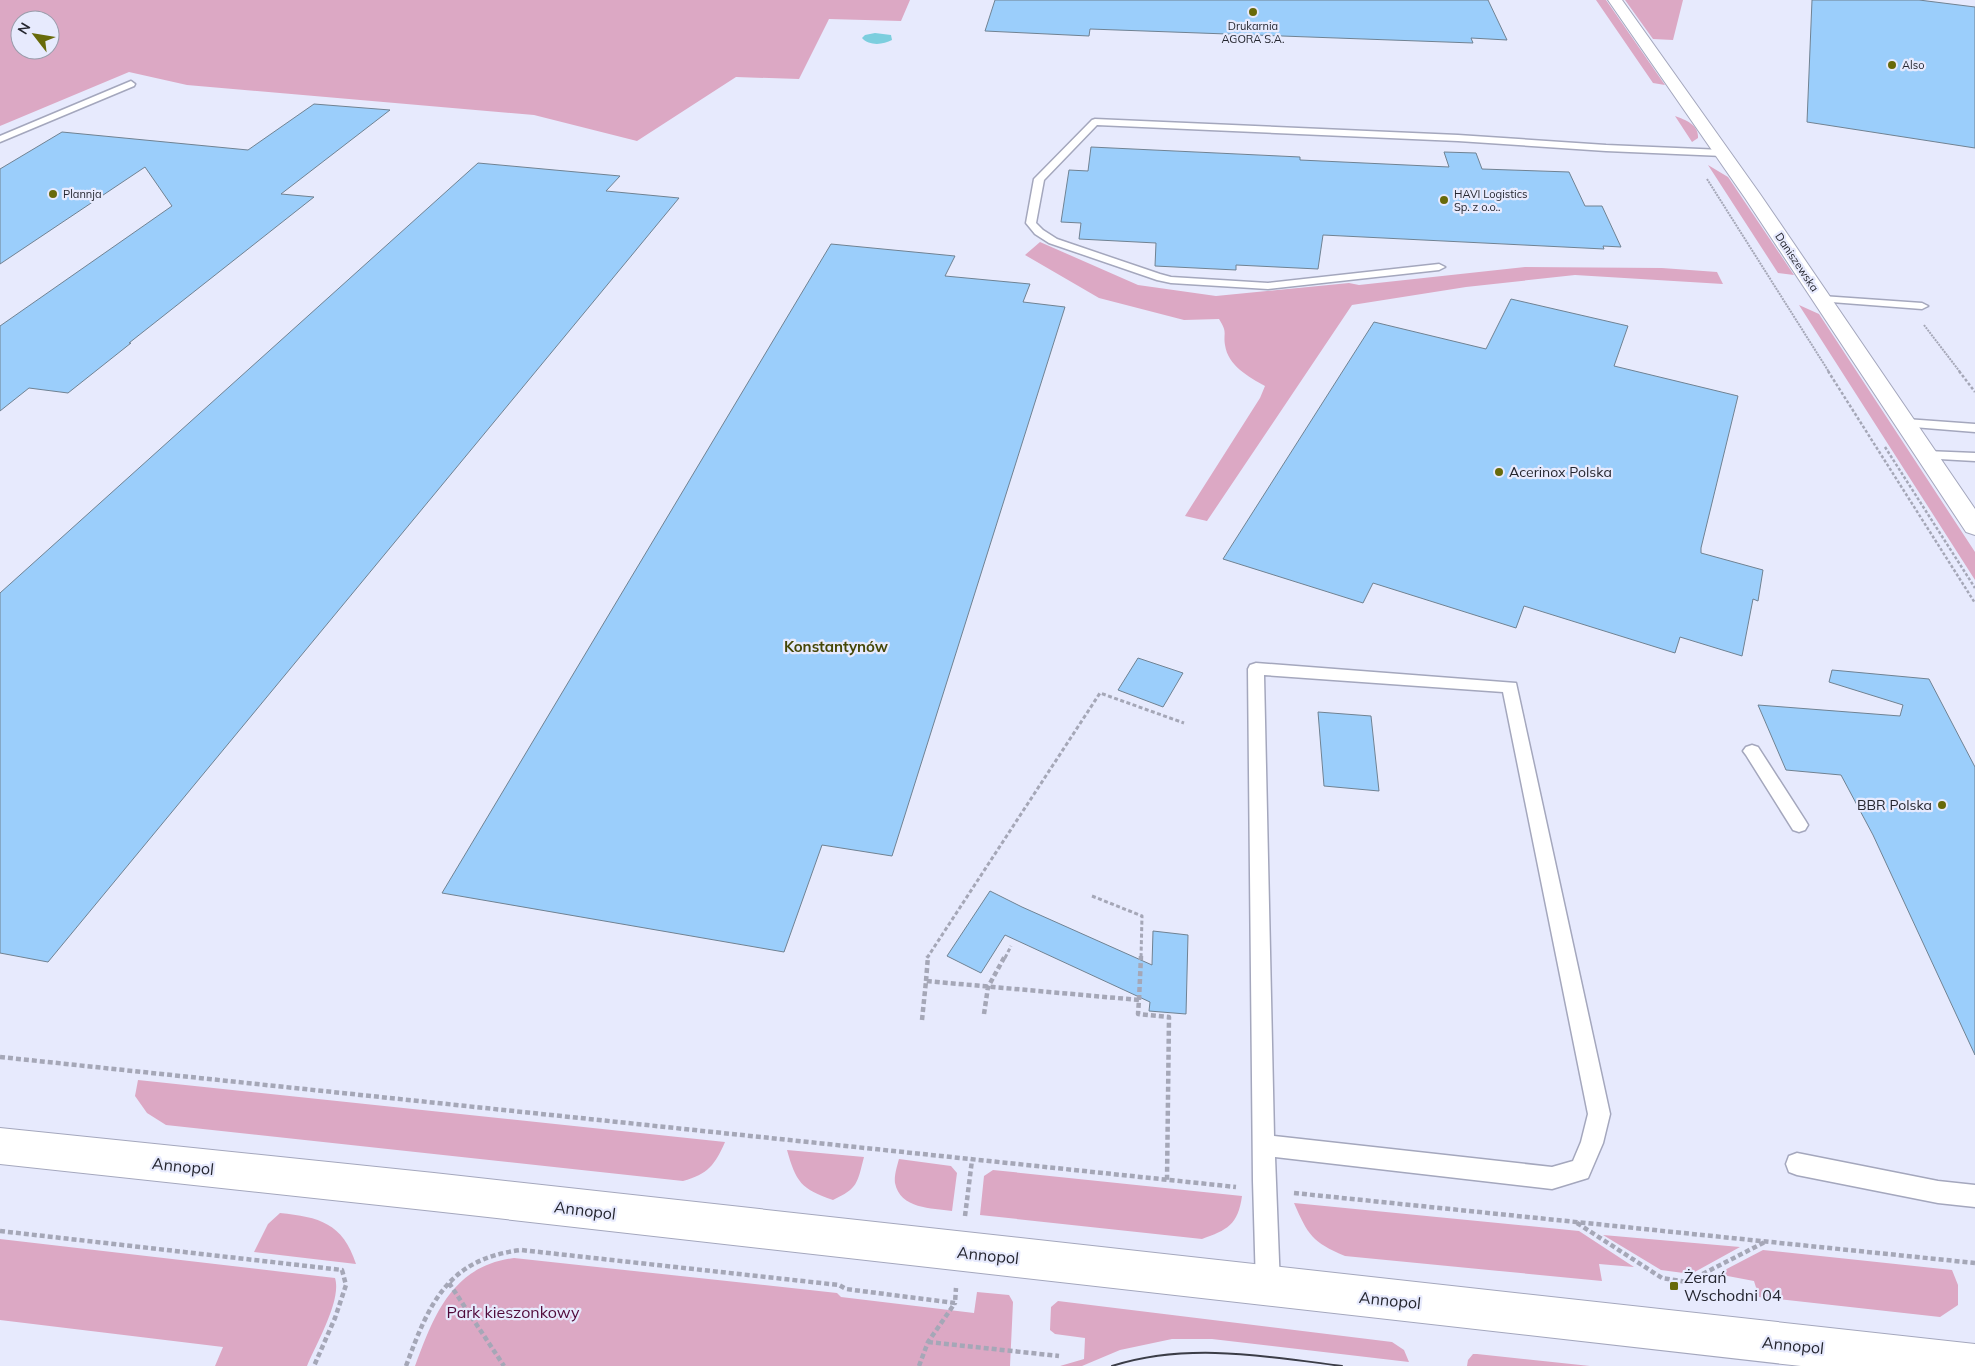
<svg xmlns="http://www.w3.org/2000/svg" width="1975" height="1366" font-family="Mulish,sans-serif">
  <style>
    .green { fill: #dca8c4; fill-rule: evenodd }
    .water { fill: #7ccede }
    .building { fill: #9bcefb; stroke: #708292 }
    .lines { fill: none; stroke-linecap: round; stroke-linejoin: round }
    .lane-casing { stroke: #a4a7bd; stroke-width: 3 }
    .street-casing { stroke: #a4a7bd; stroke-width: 2 }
    .path-far3 { stroke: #a5a7b7; stroke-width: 2; stroke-dasharray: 2 1; stroke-linecap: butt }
    .path-far2 { stroke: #a5a7b7; stroke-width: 2.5; stroke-dasharray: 3 2; stroke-linecap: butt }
    .path-far1 { stroke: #a5a7b7; stroke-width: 3; stroke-dasharray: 4 2.5; stroke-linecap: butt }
    .path { stroke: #a5a7b7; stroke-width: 4.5; stroke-dasharray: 5 3; stroke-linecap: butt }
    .lane { fill: #fff; fill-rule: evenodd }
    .street { fill: #fff; fill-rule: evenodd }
    .tram { stroke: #3b3d47; stroke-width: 2 }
    .poi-dot { fill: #686a0a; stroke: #e7eafd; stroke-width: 2 }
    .labels { text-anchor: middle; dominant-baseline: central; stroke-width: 4.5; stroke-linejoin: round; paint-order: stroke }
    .far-poi-label { font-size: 11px; fill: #25262f; stroke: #e7eafd; text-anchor: start }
    .far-street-label { font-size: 11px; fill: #25262f; stroke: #e7eafd }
    .poi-label { font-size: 14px; fill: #25262f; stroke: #e7eafd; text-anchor: start }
    .neighbourhood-label { font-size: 15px; font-weight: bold; fill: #454707; stroke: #e7eafd }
    .near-street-label { font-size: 16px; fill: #25262f; stroke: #e7eafd }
    .near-poi-label { font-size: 16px; fill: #25262f; stroke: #e7eafd; text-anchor: start }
    .near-park-label { font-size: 16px; fill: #500939; stroke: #e7eafd }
  </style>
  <rect width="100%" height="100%" fill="#e7eafd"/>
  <path class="green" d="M0 0H910L901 21 829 19 799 79 736 77 637 141 534 115 187 85 129 72 0 126ZM20 20H50V50H20Z
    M1596 0H1606L1665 85 1653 83Z
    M1625 0H1683L1673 40 1653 39Z
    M1675 116C1686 120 1699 125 1698 138L1692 142Z
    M1708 165 1728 177 1794 275 1778 273Z
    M1040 242 1138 285 1216 296 1349 283 1359 285 1525 267 1662 268 1717 272 1723 284 1575 275 1466 287 1352 305 1207 521 1185 516 1260 398 1265 386C1249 377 1228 366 1225 345 1223 332 1228 333 1219 319L1184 320 1099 298 1025 255Z
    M1799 305 1819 314 1975 552V580Z
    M138 1080 725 1142C715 1165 708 1174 683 1181L166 1125 147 1113 135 1096Z
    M787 1150 864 1157C857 1184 858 1188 833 1200 801 1189 796 1182 787 1150Z
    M899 1159 951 1166 957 1173 952 1211C932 1208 900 1209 895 1183 894 1176 897 1166 899 1159Z
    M993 1170 1242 1196C1238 1225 1227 1230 1202 1239L980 1215 984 1176Z
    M1294 1203 1579 1231 1634 1267 1599 1264 1602 1281 1345 1256C1312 1242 1308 1235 1294 1203Z
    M280 1213C319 1217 343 1223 356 1264L254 1252 268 1224Z
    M1603 1235 1740 1247 1691 1274 1661 1270Z
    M0 1239 335 1278C342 1300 316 1344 307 1366H215L223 1347 0 1320Z
    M1763 1250 1952 1270 1958 1285V1305L1940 1317 1759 1297 1754 1281 1717 1274Z
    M514 1258 837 1293 841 1297 974 1313 977 1292 1009 1295 1013 1302 1010 1366H415C434 1315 452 1266 514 1258Z
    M1058 1301 1392 1342 1404 1350 1409 1362 1212 1339H1172L1120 1350 1082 1366H1060L1084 1359 1085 1338 1055 1334 1050 1330 1051 1307Z
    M1473 1354H1477L1590 1366H1467L1468 1360Z"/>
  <path class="water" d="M875 33 891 35 892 40C883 45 869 46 862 38L865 35Z"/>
  <path class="building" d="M995 0H1488L1507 40 1471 38 1473 43 1090 29 1089 36 985 31Z
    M1812 0H1919L1975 7V148L1807 122Z
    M314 104 390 110 281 194 314 197 129 343H131L68 393 29 388 0 411V326L172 206 145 167 0 264V169L62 132 248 150Z
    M1091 147 1300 157V160L1449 167 1444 152 1476 153 1482 169 1569 172 1585 206H1602L1621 247 1603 246 1604 249 1323 235 1318 269 1236 265V270L1155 266 1156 243 1079 239 1081 223 1061 222 1069 170 1088 171Z
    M478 163 620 176 606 191 679 198 48 962 0 953V593Z
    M831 244 955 256 945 276 1030 284 1023 302 1065 307 892 856 822 845 784 952 442 893Z
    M1511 299 1628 326 1614 366 1738 396 1701 548V553L1763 570 1758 601 1753 599 1742 656 1680 637 1675 653 1524 606 1516 628 1373 583 1363 603 1223 559 1374 322 1486 349Z
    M1138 658 1183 673 1163 707 1118 690Z
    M1832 670 1929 679 1975 767V1055L1873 835 1841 775 1786 770 1758 705 1900 716 1903 705 1829 682Z
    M1318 712 1371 716 1379 791 1324 786Z
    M990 891 1022 907 1152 965 1153 931 1188 935 1186 1014 1149 1011 1150 1002 1005 935 981 973 947 956Z"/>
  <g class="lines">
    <defs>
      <path id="lane" d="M131 81 135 84 134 86 0 142V136Z
        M1095 119 1458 135 1606 145 1723 150 1728 153 1723 156 1606 151 1458 141 1097 125 1044 180 1036 223 1043 230 1057 239 1160 274 1171 277 1268 283 1439 264 1445 267 1439 270 1268 289 1171 283 1157 280 1049 243 1035 234 1026 223 1034 179 1092 120Z
        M1822 296 1922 303 1928 306 1922 309 1818 301 1816 299 1818 297Z
        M1906 419 1975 424V432L1901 426 1899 423 1901 420Z
        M1926 451 1975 453V461L1921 458 1919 455Z
        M1256 663 1516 683 1610 1114 1603 1143 1588 1178 1552 1189 1275 1157 1280 1286 1276 1294 1268 1298 1260 1294 1256 1286 1253 1181 1248 669 1250 665ZM1264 675 1503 692 1588 1114 1581 1142 1573 1161 1552 1167 1274 1136Z
        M1752 745 1758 747 1805 820 1808 825 1805 830 1799 832 1793 830 1746 755 1743 751 1746 747Z
        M1797 1153 1938 1181 1975 1185V1207L1938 1203 1797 1175 1789 1172 1786 1164 1789 1156Z"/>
      <path id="street" d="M1608 0H1622L1760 194 1975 509V535L1966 532 1745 198Z
        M0 1128 434 1173 1975 1344V1366H1801L434 1211 0 1164Z"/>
    </defs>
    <use href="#lane" class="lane-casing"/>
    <use href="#street" class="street-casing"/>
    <path class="path-far3" d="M1707 179 1829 372
      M1924 325 1960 372"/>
    <path class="path-far2" d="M1828 371 1975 603
      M1959 371 1975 392
      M1885 447 1975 588"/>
    <path class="path-far1" d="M1092 896 1142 916 1141 958
      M927 958 1100 693 1184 723
      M1005 958 1011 946"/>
    <path class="path" d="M926 981 928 956
      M1139 1000 1141 956
      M984 1014 988 987 1005 956
      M922 1020 926 981 1139 1000 1138 1014 1169 1017 1167 1180
      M0 1057 1236 1187
      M1294 1193 1975 1263
      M965 1216 972 1160
      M1577 1223 1662 1278 1687 1282 1765 1242
      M0 1231 342 1270 346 1285 335 1318 314 1366
      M449 1283 504 1366
      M928 1342 1059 1356
      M406 1366C429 1304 447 1259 521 1250L839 1285 846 1289 955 1303 956 1288
      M919 1366 928 1342 955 1303"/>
    <use href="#lane" class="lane"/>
    <use href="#street" class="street"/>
    <path class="tram" d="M1112 1366C1187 1342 1265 1356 1342 1366"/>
  </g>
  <g class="poi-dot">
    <circle cx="1253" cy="12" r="5"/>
    <circle cx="1892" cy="65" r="5"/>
    <circle cx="53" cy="194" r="5"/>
    <circle cx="1444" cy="200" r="5"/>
    <circle cx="1499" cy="472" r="5"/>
    <circle cx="1942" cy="805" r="5"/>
    <rect x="1669" y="1281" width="10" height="10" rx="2.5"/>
  </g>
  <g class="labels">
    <g class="far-poi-label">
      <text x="1253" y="26" text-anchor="middle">Drukarnia<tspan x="1253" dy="13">AGORA S.A.</tspan></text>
      <text x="1902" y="65">Also</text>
      <text x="63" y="194">Plannja</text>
      <text x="1454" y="194">HAVI Logistics<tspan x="1454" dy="13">Sp. z o.o..</tspan></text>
    </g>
    <g class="far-street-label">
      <text transform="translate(1797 262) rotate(56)">Daniszewska</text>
    </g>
    <g class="poi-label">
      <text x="1509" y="472">Acerinox Polska</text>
      <text x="1932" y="805" text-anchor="end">BBR Polska</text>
    </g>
    <g class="neighbourhood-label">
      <text x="836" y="646">Konstantynów</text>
    </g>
    <g class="near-street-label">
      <text transform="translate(183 1166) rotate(6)">Annopol</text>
      <text transform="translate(585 1210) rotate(7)">Annopol</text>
      <text transform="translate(988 1255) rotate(6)">Annopol</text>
      <text transform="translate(1390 1300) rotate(6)">Annopol</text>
      <text transform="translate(1793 1345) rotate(6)">Annopol</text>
    </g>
    <g class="near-poi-label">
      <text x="1684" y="1277">Żerań<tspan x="1684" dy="18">Wschodni 04</tspan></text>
    </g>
    <g class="near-park-label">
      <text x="513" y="1312">Park kieszonkowy</text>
    </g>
  </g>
  <g transform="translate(35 35) rotate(301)"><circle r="24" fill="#e7eafd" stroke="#999cab"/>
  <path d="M0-4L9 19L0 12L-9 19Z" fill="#686a0a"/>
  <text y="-8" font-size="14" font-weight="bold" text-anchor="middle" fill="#25262f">N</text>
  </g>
</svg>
